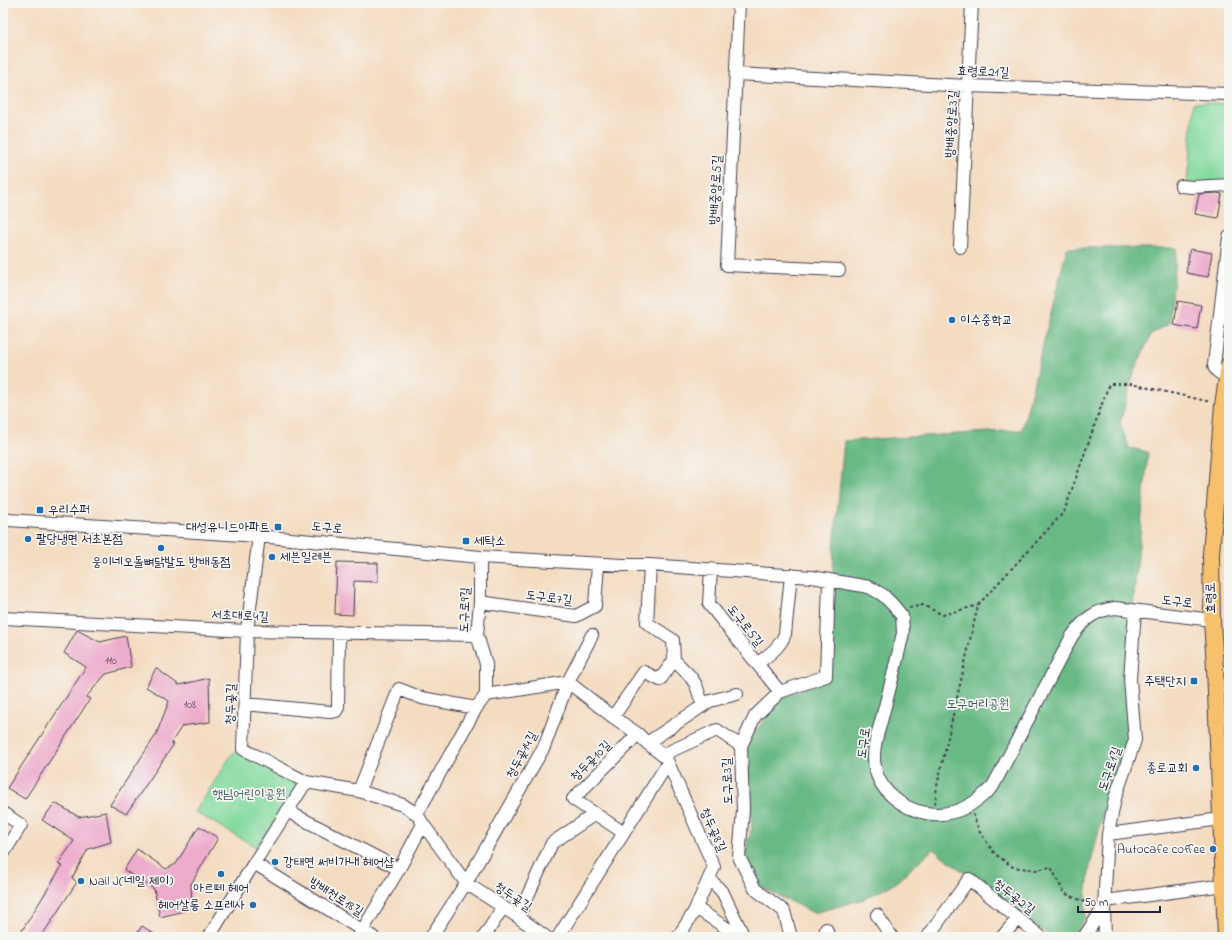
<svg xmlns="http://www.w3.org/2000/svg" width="1232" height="940" font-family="'Indie Flower','Poor Story',sans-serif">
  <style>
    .green { fill: #81d99d; stroke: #527e6c }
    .forest { fill: #68b984; stroke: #456e60 }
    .building { fill: #edaccc }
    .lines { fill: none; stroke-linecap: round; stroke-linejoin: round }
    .minor-casing { stroke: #423e4f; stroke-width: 14 }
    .major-casing { stroke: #423e4f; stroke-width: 18 }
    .path { stroke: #423e4f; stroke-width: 2; stroke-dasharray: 3 3; stroke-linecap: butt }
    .minor { stroke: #fff; stroke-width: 12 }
    .major { stroke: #f7c06c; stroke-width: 16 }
    .poi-dot { fill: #1f6fb2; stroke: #f6f6f2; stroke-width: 1.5 }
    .labels { text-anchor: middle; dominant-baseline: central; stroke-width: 3.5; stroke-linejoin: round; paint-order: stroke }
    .number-label { font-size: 11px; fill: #55445f }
    .street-label { font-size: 13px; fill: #22223b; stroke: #f6f6f2 }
    .poi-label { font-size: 13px; fill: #22223b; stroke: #f6f6f2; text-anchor: start }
    .park-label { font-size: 13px; fill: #3e5958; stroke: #f6f6f2 }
  </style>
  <rect width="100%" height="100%" fill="#f6f6f2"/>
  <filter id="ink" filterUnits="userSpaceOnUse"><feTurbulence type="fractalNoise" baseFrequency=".025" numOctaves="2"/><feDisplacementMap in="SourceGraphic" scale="8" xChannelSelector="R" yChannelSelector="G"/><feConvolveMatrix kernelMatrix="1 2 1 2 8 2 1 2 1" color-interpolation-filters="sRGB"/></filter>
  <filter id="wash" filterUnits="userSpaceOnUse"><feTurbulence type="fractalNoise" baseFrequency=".012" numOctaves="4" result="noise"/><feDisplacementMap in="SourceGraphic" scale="16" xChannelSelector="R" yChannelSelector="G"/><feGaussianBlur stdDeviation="0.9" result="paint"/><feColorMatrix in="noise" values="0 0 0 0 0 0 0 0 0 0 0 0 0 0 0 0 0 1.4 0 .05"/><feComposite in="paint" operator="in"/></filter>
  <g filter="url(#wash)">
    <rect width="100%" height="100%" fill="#f4dcc1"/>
    <path class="green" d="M1194 102 1229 104V183H1187Z
      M243 749 302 783 256 847 195 812 232 754Z"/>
    <path class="forest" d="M1067 248H1177L1169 324 1151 334 1133 375 1120 423 1129 448 1148 452 1127 669 1134 732 1105 806 1089 871 1086 897 1085 918 1073 937H1051L933 849 894 884 864 899 814 913 775 894 757 884 743 859 752 828 747 743 779 699 828 679 834 547 844 441 1022 430Z"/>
    <g id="blocks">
      <path class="building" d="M1217 193 1222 194 1218 218 1195 214 1199 194Z
        M1190 249 1212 253 1208 277 1186 273Z
        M1178 301 1201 305 1197 329 1174 325Z
        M337 562 378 563V582L354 581 353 615 335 614Z
        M77 630 100 642 126 636 131 667 106 674 86 697 90 699 25 799 7 788 86 667 64 653Z
        M156 668 179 685 209 678 210 722 182 726 171 743 174 744 126 814 110 805 156 735 169 701 146 687Z
        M55 803 79 817 106 812 111 842 88 849 72 878 77 882 41 937H18L62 866 58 864 74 841 42 820Z
        M199 826 218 838 191 884 192 909 160 917 154 889 124 870 137 849 166 869 176 864Z
        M142 926 159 937H135Z"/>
    </g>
  </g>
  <g filter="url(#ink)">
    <use href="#blocks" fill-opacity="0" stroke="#423e4f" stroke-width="1"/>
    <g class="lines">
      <defs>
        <path id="minor" d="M739 3 727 265 839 270
          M736 74 968 86 1229 94
          M1181 186 1192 187 1229 185
          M1229 237 1214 365C1215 372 1222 374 1227 377L1229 376
          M960 247 972 3
          M3 517 8 520 259 536 480 557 622 565H650L812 577 869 587 883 595 893 605 902 616 903 633C897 659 891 684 884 710 880 728 871 748 875 767 879 791 903 809 926 813 952 818 975 805 993 786L1072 636C1085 618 1094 611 1115 608L1212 620
          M259 536 247 631 243 749 306 782 359 791 403 805 417 814 423 824 466 883 518 917 546 937
          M711 569 709 604 780 692
          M480 602 576 616 595 606 598 564
          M3 618 247 631 477 635
          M674 660 690 676 696 685 703 706
          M757 664C768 655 780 648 785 634L791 575
          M486 695 568 682 613 717 638 734 647 743 666 758 714 867 694 912 678 937
          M245 704 330 712 336 711 338 707 339 632
          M613 717 644 672 660 680 674 660 673 640 647 623 650 565
          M647 743 710 701 737 694
          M662 755 717 730 741 746
          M359 791 399 689 422 698 476 708
          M287 811 399 869
          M3 813 21 825 3 854
          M417 814 476 708 486 695V664L477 635 480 602V557
          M624 833 573 799 638 734
          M1108 834 1221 819
          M254 863 373 937
          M709 878 723 893 744 937
          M1105 901 1224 885
          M696 908 740 937
          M877 915 892 937
          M518 917 552 843 595 814
          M826 929 829 937
          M359 936 399 869 423 824
          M209 937 254 863 306 782
          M431 937 466 883 544 747 568 682 592 635
          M484 937 503 907
          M558 937 668 763
          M791 937 784 911 755 889 739 857 743 810 741 746 755 716 780 692 826 676 829 580
          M929 937V935L969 879 1041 937
          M1002 937 1018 918
          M1084 937 1104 907
          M1105 937 1104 907 1108 834 1115 798 1135 740 1130 679 1135 611"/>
        <path id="major" d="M1226 937 1215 668 1212 620 1211 554 1223 405 1229 365"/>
      </defs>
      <use href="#minor" class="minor-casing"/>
      <use href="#major" class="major-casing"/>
      <path class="path" d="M909 608 923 605 943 615 978 605
        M935 804 937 786 978 605 1064 512 1109 384H1131L1211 402
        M973 814 979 831 995 854 1013 867 1035 870 1051 867 1064 893 1085 902 1094 904"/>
      <use href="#minor" class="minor"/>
      <use href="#major" class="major"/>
    </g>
  </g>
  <g class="poi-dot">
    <circle cx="952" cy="320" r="4"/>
    <rect x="36" y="506" width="8" height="8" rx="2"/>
    <rect x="274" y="523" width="8" height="8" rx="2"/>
    <circle cx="28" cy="539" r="4"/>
    <rect x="462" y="537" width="8" height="8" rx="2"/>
    <circle cx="161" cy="548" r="4"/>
    <circle cx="272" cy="557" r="4"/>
    <rect x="1190" y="677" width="8" height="8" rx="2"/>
    <circle cx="1196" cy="768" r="4"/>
    <circle cx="1213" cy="849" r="4"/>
    <circle cx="275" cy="862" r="4"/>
    <circle cx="221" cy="874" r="4"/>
    <circle cx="81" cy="881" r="4"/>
    <circle cx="253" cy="905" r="4"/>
  </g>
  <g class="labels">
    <g class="number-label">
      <text x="111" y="661">110</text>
      <text x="190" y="705">108</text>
    </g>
    <g class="street-label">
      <text transform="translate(983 72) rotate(2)">효령로21길</text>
      <text transform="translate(952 124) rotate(-87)">방배중앙로3길</text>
      <text transform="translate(716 190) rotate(-87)">방배중앙로5길</text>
      <text transform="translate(327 528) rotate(5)">도구로</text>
      <text transform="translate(549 598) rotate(7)">도구로7길</text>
      <text transform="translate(1211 598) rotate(-91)">효령로</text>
      <text transform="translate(1177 602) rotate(7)">도구로</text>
      <text transform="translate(465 610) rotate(-88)">도구로9길</text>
      <text transform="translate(240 616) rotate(2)">서초대로4길</text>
      <text transform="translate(745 626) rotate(52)">도구로5길</text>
      <text transform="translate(231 704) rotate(-88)">청두곶길</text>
      <text transform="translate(864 743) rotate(-82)">도구로</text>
      <text transform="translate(522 755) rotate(-62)">청두곶14길</text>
      <text transform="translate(591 761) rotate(-45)">청두곶10길</text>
      <text transform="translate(1110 769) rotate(-71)">도구로1길</text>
      <text transform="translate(728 781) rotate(-92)">도구로3길</text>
      <text transform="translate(713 830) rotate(66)">청두곶8길</text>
      <text transform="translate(336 897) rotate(32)">방배천로18길</text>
      <text transform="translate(513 897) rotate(34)">청두곶길</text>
      <text transform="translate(1014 897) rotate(38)">청두곶2길</text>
    </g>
    <g class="poi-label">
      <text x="960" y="320">이수중학교</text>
      <text x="48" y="510">우리수퍼</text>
      <text x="270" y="527" text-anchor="end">대성유니드아파트</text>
      <text x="36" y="539">팔당냉면 서초본점</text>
      <text x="474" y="541">세탁소</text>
      <text x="280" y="557">세븐일레븐</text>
      <text x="161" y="562" text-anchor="middle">웅이네오돌뼈닭발도 방배동점</text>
      <text x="1186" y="681" text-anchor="end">주택단지</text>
      <text x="1188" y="768" text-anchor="end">종로교회</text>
      <text x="1205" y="849" text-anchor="end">Autocafe coffee</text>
      <text x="283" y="862">강태연 써비가내 헤어샵</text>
      <text x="89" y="881">Nail J(네일 제이)</text>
      <text x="221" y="888" text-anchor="middle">아르떼 헤어</text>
      <text x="245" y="905" text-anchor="end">헤어살롱 소프레사</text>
    </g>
    <g class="park-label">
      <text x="978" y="704">도구머리공원</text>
      <text x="249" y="794">햇님어린이공원</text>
    </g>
  </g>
  <rect width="1232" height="940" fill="none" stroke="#f6f6f2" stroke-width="16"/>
  <path d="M1078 906v6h82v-6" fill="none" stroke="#22223b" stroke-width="2"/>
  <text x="1084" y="906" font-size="12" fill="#22223b" stroke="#f6f6f2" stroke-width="3" paint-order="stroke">50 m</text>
</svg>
